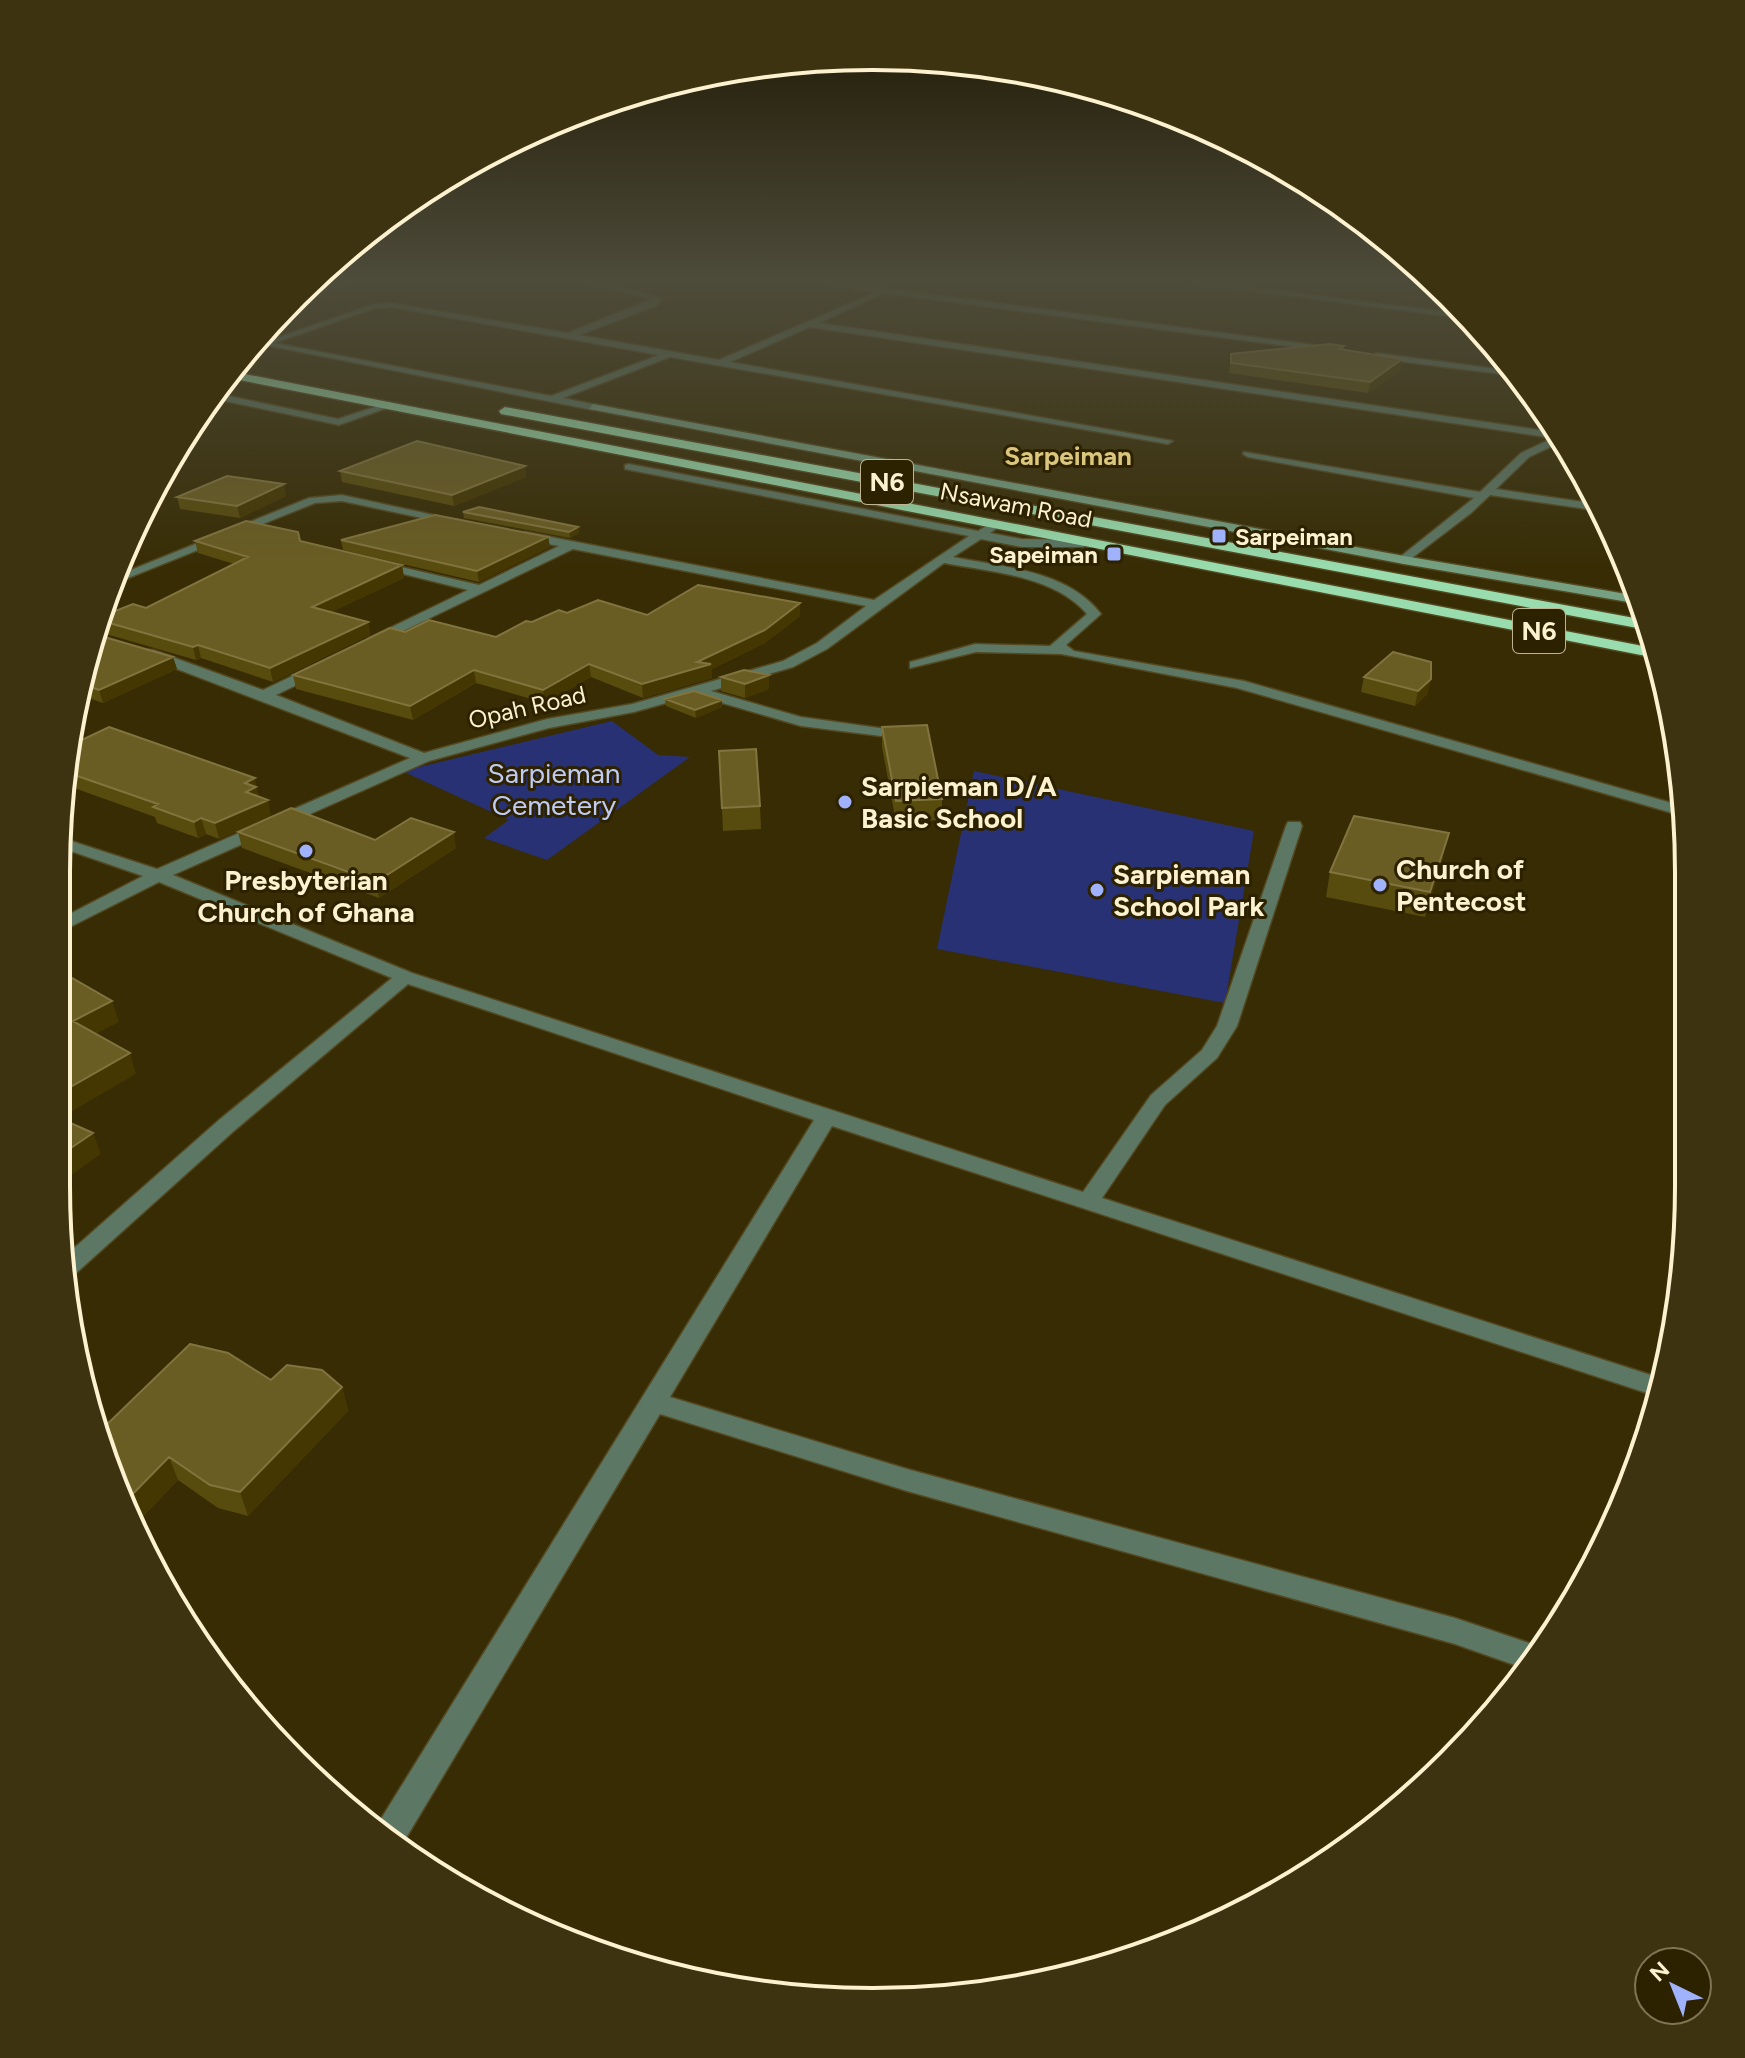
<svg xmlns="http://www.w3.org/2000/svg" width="1745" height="2058" font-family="Figtree,sans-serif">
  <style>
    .green { fill: #293175 }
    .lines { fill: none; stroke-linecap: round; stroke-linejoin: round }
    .street-casing { stroke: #534820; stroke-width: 3 }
    .secondary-casing { stroke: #534820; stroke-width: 3 }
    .highway-casing { stroke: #534820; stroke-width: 3 }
    .street { fill: #5c7764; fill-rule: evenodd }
    .secondary { fill: #75a082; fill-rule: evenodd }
    .highway { fill: #99ddae; fill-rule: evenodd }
    .wall { fill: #584b0e }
    .shaded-wall { fill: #443702 }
    .building { fill: #6a5d23; stroke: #81743e; stroke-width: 2 }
    .poi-dot { fill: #a1b2fd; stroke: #2d2200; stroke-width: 3 }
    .labels { text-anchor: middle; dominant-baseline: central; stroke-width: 6; stroke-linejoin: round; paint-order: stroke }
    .far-street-label { font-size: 24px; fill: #fdf2cf; stroke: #2d2200 }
    .far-poi-label { font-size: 24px; font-weight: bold; fill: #fdf2cf; stroke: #2d2200; text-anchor: start }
    .far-quarter-label { font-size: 26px; font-weight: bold; fill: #dbc67e; stroke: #2d2200 }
    .shield { fill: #2d2200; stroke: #bfb491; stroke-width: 2 }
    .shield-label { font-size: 26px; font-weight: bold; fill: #fdf2cf }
    .park-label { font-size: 28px; fill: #c0cbf5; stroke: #2d2200 }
    .poi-label { font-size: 28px; font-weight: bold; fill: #fdf2cf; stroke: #2d2200; text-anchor: start }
    .rim { fill: none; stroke: #fdf2cf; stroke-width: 4 }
  </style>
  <rect width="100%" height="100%" fill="#372c04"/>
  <path class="green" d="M612 721 658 755 690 757 547 860 484 838 509 820 402 771Z
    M974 771 1254 831 1225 1003 937 949Z"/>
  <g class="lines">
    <defs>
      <path id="street" d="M342 282H354L290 301 295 296Z
        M583 282H597L661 298 658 305 579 335 719 360 876 292 817 282H838L1329 347 1332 352 884 293 819 323 1559 433 1563 441 1529 457 1496 489 1597 504 1601 511 1490 495 1471 513 1404 564 1400 563V557L1474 498 1248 457 1243 454 1244 452 1480 492 1521 453 1553 438 810 327 730 362 1173 441 1168 444 670 357 563 398 597 405 593 410 260 344 374 304 391 303 568 333 652 299ZM391 307 659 355 551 396 274 343 375 308Z
        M1182 282H1205L1465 314 1470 319Z
        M1376 353 1512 371 1517 376 1373 358Z
        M214 393 338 419 390 402 395 405 339 425 211 398Z
        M629 464 978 531 995 521 1001 525 990 533 1022 539 1087 540 1089 543 1083 547H1022L981 539 953 557C1003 567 1067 570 1101 614L1066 645 1074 651 1244 681 1682 806 1683 816 1237 688 1061 654 976 652 910 668V662L975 644 1050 646 1087 614C1054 575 990 572 944 563L827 649 793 667 711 691 801 717 908 732 913 734V740L801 726 695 695 634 712 549 728 429 761 173 875 412 973 1083 1192 1151 1095 1202 1050 1217 1026 1286 826 1288 822H1300L1302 826 1237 1026 1217 1058 1165 1105 1102 1198 1660 1378 1656 1396 832 1126 670 1397 907 1469 1455 1618 1541 1647 1526 1669 1455 1644 907 1491 660 1414 400 1848 376 1827 814 1120 408 984 235 1130 75 1274 68 1276 65 1256 219 1120 392 978 159 882 60 932V919L143 876 62 848V838L157 869 410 758 143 656V650H153L263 690 311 667H321V673L276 695 424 753 547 719 632 704 783 661 817 643 866 606 573 549 374 645 367 641 369 638 468 590 375 567V561L479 585 559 546 521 539 519 536 525 532 874 600 969 536 625 469V465Z
        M342 495 461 521 455 525 342 501 315 503 113 584 116 576 309 498Z"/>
      <path id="secondary" d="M593 404 1404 556 1638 596 1640 604 1404 564 589 409Z"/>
      <path id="highway" d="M229 371 1653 648 1656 658 224 377Z
        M505 407 1645 620 1648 630 501 414 499 411Z"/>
    </defs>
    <use href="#street" class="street-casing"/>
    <use href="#secondary" class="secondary-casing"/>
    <use href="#highway" class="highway-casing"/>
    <use href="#street" class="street"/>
    <use href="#secondary" class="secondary"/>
    <use href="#highway" class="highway"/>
  </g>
  <path class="wall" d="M1344 346 1343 350 1401 370 1368 393 1229 373 1231 354Z
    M525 466 526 477 454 506 342 482 340 471Z
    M286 496 240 518 180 509 177 497Z
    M463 512 578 527 579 533 570 538 464 518Z
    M548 537 550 547 479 582 343 550 341 540Z
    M195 541H300L402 565 404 578 331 612 368 622 370 635 273 682 201 658 196 660 99 632 97 625 100 617 146 608 234 564 198 553Z
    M567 613 647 615 800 616 765 643 712 669V678L643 698 591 677 545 703 476 683 413 720 296 689 293 675 405 632 496 637 532 622Z
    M173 657 177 669 103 703 77 694 84 661Z
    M769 675V689L745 698 721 691V677Z
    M1364 677 1428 693 1415 706 1361 692Z
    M665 699 722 700V707L696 718 666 706Z
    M882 727 942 799V820L896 822 882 747Z
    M719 751 760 806 761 829 723 831Z
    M63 766 259 793 257 794 258 797 271 816 219 839 206 834 198 838 157 823 155 817 63 784Z
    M238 832 375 840 456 848 379 898 242 848Z
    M1443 857 1425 917 1326 897 1330 872Z
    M190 1344 271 1380 342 1387 348 1411 248 1516 218 1508 178 1480 133 1527Z"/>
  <path class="shaded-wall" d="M1402 359 1401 370 1368 393 1370 382Z
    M525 466 526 477 454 506 452 495Z
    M284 484 286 496 240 518 237 506Z
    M578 527 579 533 570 538 569 532Z
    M548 537 550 547 479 582 477 571Z
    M402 565 404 578 314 620 312 607Z
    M800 603V616L765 643 712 669V678L643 698 642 684Z
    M368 622 370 635 273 682 270 668Z
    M198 645 201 658 196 660 193 647Z
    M173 657 177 669 103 703 99 690Z
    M589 664 591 677 545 703 543 690Z
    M474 670 476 683 413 720 410 706Z
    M769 675V689L745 698V684Z
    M1431 679 1428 693 1415 706 1418 691Z
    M722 700V707L696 718 695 710Z
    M255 778 259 802 249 807 245 783Z
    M268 800 271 816 219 839 215 823Z
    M201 818 206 834 198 838 194 822Z
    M454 832 456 848 379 898 376 882Z
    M1449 833 1443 857 1425 917 1430 892Z
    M112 1001 119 1022 80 1042 73 1021Z
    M130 1053 136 1074 57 1120 58 1094Z
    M93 1133 101 1154 56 1186V1158Z
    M342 1387 348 1411 248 1516 240 1492Z
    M169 1457 178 1480 133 1527 124 1503Z"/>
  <path class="building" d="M1330 344 1344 346 1339 349 1402 359 1370 382 1231 363V354Z
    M417 441 525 466 452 495 340 471Z
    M227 476 284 484 237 506 177 497Z
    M479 507 578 527 569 532 463 512Z
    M435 515 548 537 477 571 341 540Z
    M246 521 298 532 300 541 402 565 312 607 368 622 270 668 198 645 193 647 99 620 100 617 133 604 146 608 248 557 195 541Z
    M698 585 800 603 765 630 697 662 711 664 642 684 589 664 543 690 474 670 410 706 293 675 390 628 405 632 429 620 496 637 526 621 532 622 559 610 567 613 598 600 647 615Z
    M94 634 173 657 99 690 79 683 84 661Z
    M1393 652 1431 662V679L1418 691 1364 677Z
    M744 670 769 675 745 684 721 677Z
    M694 691 722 700 695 710 665 699Z
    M927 725 942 799 896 801 882 727Z
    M109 727 255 778 245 783 256 787 246 792 268 800 215 823 201 818 194 822 153 807 158 804 63 771 67 747Z
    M756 749 760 806 722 808 719 751Z
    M291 808 375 840 411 818 454 832 376 882 238 832Z
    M1354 816 1449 833 1430 892 1330 872Z
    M60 971 112 1001 73 1021 130 1053 58 1094Z
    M57 1117 93 1133 56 1158Z
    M190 1344 228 1353 271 1380 287 1365 322 1370 342 1387 240 1492 210 1485 169 1457 124 1503 98 1433Z"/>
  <linearGradient id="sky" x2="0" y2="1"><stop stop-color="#1e1802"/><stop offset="0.49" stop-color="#4d4b3a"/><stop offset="1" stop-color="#4d4b3a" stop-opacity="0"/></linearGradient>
  <rect width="1745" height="570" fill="url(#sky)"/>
  <g class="poi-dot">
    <rect x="1211" y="528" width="16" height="16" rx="4"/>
    <rect x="1106" y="546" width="16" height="16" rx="4"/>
    <circle cx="845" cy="802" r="8"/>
    <circle cx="306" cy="851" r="8"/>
    <circle cx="1380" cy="885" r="8"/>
    <circle cx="1097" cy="890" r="8"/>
  </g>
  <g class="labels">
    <g class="far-street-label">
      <text transform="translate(1016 505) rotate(11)">Nsawam Road</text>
      <text transform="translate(527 707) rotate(-13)">Opah Road</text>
    </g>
    <g class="far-poi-label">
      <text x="1235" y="536">Sarpeiman</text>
      <text x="1098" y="554" text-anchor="end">Sapeiman</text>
    </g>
    <g class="far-quarter-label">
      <text x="1068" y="456">Sarpeiman</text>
    </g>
    <g class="shield">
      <rect x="861" y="460" width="52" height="44" rx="6"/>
      <rect x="1513" y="609" width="52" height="44" rx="6"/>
    </g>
    <g class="shield-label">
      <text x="887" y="482">N6</text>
      <text x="1539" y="631">N6</text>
    </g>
    <g class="park-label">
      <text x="554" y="773">Sarpieman<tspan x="554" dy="32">Cemetery</tspan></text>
    </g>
    <g class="poi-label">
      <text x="861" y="786">Sarpieman D/A<tspan x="861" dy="32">Basic School</tspan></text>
      <text x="1396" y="869">Church of<tspan x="1396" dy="32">Pentecost</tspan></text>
      <text x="1113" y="874">Sarpieman<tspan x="1113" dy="32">School Park</tspan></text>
      <text x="306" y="880" text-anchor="middle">Presbyterian<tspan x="306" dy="32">Church of Ghana</tspan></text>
    </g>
  </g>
  <path d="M0 0H1745V2058H0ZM872 70H873A802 802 0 0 1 1675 872V1186A802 802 0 0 1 873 1988H872A802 802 0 0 1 70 1186V872A802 802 0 0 1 872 70Z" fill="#3e3311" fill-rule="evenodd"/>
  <path class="rim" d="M872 70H873A802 802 0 0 1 1675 872V1186A802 802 0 0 1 873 1988H872A802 802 0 0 1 70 1186V872A802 802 0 0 1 872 70Z"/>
  <g transform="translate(1673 1986) rotate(317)"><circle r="38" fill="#2d2200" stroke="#807553" stroke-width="2"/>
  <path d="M0-6L14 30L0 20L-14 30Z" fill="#a1b2fd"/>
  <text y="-12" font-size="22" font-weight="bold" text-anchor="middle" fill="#fdf2cf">N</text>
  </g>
</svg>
